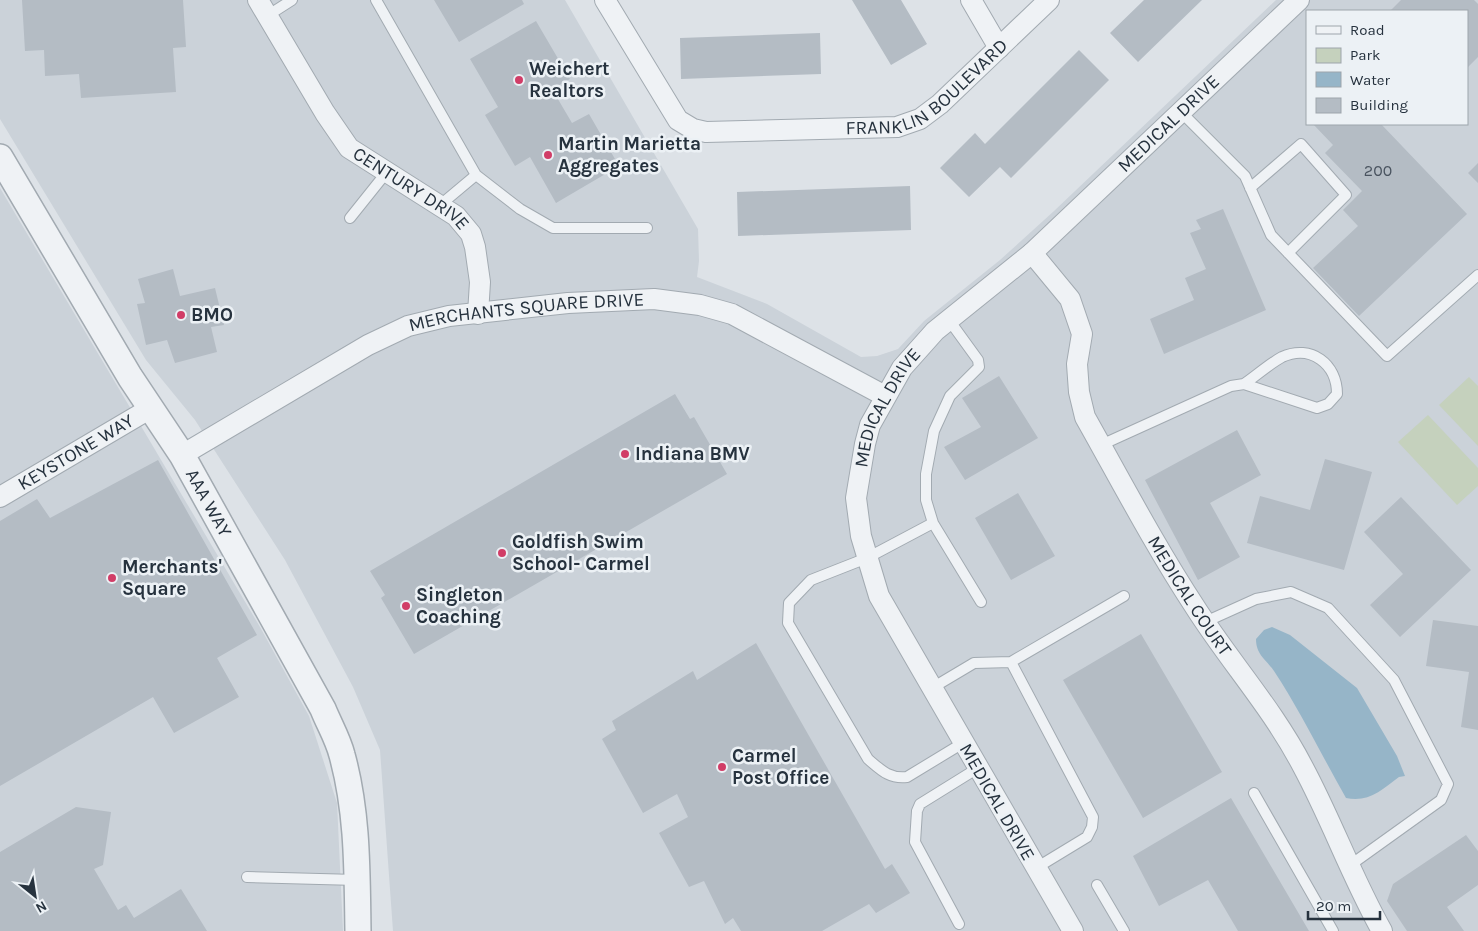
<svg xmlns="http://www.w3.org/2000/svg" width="1478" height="931" font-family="Karla,sans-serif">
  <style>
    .built { fill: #cbd2d9; fill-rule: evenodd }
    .green { fill: #c5d1bd }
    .water { fill: #96b5c8 }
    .building { fill: #b4bcc4 }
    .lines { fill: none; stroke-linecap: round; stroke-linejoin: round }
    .service-casing { stroke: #a2aab1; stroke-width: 12 }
    .minor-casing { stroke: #a2aab1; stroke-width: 22 }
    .tertiary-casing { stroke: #a2aab1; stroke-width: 28 }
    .service { stroke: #eff2f5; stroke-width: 10 }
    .minor { stroke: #eff2f5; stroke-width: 20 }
    .tertiary { stroke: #eff2f5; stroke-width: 25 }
    .poi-dot { fill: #d13d67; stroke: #ecf1f5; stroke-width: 2 }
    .labels { text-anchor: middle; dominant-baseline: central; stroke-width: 5; stroke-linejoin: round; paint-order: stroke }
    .number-label { font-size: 16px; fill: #4a5460 }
    .poi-label { font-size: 19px; font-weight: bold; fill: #26323e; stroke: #ecf1f5; text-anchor: start }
    .street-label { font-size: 19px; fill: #26323e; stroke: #ecf1f5 }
  </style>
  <rect width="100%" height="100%" fill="#dde2e7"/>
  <path class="built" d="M0 0H565L698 229 699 261 697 277 767 304 861 357 877 356 898 349 924 321 1000 260 1054 211 1276 0H1478V931H393L380 750 353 687 285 560 195 420 146 360 0 119ZM1307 11H1467V124H1307Z
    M0 188 260 627 309 716 337 803 343 931H0Z"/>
  <path class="green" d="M1469 377 1478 386V446L1439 405Z
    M1428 415 1478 468V486L1457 505 1398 442Z"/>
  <path class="water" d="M1272 627 1290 635 1357 688 1397 756 1405 776 1399 777C1382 790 1368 803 1346 798 1322 756 1301 712 1274 671 1266 659 1256 655 1256 639L1264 630Z"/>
  <path class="building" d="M22 0H183L186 47 173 48 176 92 81 98 79 74 45 76 44 50 25 51Z
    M434 0H522L524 4 459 42Z
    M852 0H901L927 44 891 65Z
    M1144 0H1202L1138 62 1110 33Z
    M1401 0H1474L1478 4V57L1467 68V11H1390Z
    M536 21 570 79 552 89 572 123 589 114 619 166 556 203 530 157 515 166 485 115 498 107 470 59Z
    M820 33 821 74 681 79 680 38Z
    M1079 50 1109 80 1011 178 1000 167 969 197 940 168 975 133 985 144Z
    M1313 124H1381L1467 214 1359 316 1313 268 1358 226 1343 210 1362 191 1325 153 1333 145Z
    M1478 163V183L1468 173Z
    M910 186 911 230 738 236 737 192Z
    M1223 209 1266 310 1164 354 1150 319 1194 300 1185 278 1206 269 1190 233 1201 229 1196 220Z
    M173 269 180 296 215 288 224 325 211 327 217 352 175 363 167 340 146 345 137 304 145 303 138 279Z
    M999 376 1038 438 965 480 944 447 981 427 962 398Z
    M675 394 690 419 694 417 727 474 414 654 381 598 385 595 370 571Z
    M1237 430 1261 475 1210 503 1240 557 1198 580 1145 480Z
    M1325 459 1372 472 1344 570 1247 543 1260 496 1310 510Z
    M158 460 257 635 217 658 239 697 174 733 153 697 0 786V521L37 499 50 518Z
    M1018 493 1055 556 1011 580 975 518Z
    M1401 497 1471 570 1400 637 1370 605 1403 574 1364 532Z
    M1433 620 1478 626V730L1461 727 1469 672 1426 666Z
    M1141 634 1222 772 1143 818 1063 680Z
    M756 643 885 869 892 864 910 893 876 913 869 904 822 931H741L733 918 725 924 704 881 689 887 659 833 688 817 677 794 643 813 602 739 616 730 612 721 693 671 697 680Z
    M1231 798 1309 931H1238L1208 880 1159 906 1133 856Z
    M76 807 111 812 103 865 94 869 118 910 126 905 134 918 181 889 207 931H0V852Z
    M1466 835 1478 851V885L1447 907 1464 931H1407L1387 901 1393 884Z"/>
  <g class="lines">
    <defs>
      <path id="service" d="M376 0 476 175 439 206
        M267 16 292 0
        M1181 112 1245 176 1271 235 1387 356 1478 275
        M476 175 520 209 553 228H647
        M1250 188 1301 144 1346 195 1288 253
        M350 218 386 173
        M949 320 978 360 979 367 950 396 934 431 926 474V500L933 523 867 558 811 580 789 603 788 623 868 759C881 770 889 779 907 777L963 743
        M1101 445 1231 386 1244 384 1317 408 1328 404 1337 394C1337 364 1311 344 1282 357 1269 364 1256 376 1244 384
        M933 523 981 602
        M1205 622 1256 599 1291 592 1328 608 1394 680 1448 784 1441 800 1349 866
        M1011 662 1093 817 1092 827 1087 837 1036 868
        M932 688 974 663 1011 662 1124 596
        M1254 793 1333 931
        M247 877 357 880
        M1097 885 1124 931
        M959 924 915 842 917 811 920 804 978 768"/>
      <g id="minor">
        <path id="s1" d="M258 0 325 113 349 148 456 216 471 234 475 247 480 282 478 314"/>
        <path id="s2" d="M605 0 678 120 693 129 706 132 897 127 920 119 940 104 1049 0"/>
        <path d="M971 0 999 48"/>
        <path id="s3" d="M1032 253 1070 299 1082 334 1077 364 1079 392 1085 417C1121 481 1155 546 1195 607 1230 662 1273 709 1303 767 1332 821 1352 878 1382 931"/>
        <path id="s4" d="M182 455 368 345 408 326 449 316 568 303 654 299 700 305 732 314 885 396"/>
        <path id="s5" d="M0 497 151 408"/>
        <path id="s6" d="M1073 931 879 596 861 536 856 498 865 444 870 425 902 368 935 331 1032 253 1299 0"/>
      </g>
      <g id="tertiary">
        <path id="s7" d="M0 157 130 377 182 455 323 709C329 724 338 739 342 755 358 813 357 872 358 931"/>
      </g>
    </defs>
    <use href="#service" class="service-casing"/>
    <use href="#minor" class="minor-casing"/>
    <use href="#tertiary" class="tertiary-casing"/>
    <use href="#service" class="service"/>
    <use href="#minor" class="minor"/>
    <use href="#tertiary" class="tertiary"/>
  </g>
  <g class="poi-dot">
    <circle cx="519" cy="80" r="5"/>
    <circle cx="548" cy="155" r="5"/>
    <circle cx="181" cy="315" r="5"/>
    <circle cx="625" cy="454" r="5"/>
    <circle cx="502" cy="553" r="5"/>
    <circle cx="112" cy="578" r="5"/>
    <circle cx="406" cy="606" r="5"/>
    <circle cx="722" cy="767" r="5"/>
  </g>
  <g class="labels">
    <g class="number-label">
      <text x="1378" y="170">200</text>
    </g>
    <g class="poi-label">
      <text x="529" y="69">Weichert<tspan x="529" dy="22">Realtors</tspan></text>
      <text x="558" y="144">Martin Marietta<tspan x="558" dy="22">Aggregates</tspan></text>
      <text x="191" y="315">BMO</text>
      <text x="635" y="454">Indiana BMV</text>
      <text x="512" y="542">Goldfish Swim<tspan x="512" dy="22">School- Carmel</tspan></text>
      <text x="122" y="567">Merchants'<tspan x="122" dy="22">Square</tspan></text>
      <text x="416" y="595">Singleton<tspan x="416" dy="22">Coaching</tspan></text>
      <text x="732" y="756">Carmel<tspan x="732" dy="22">Post Office</tspan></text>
    </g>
    <g class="street-label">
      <text stroke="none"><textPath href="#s2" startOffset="406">FRANKLIN BOULEVARD</textPath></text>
      <text stroke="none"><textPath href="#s6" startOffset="990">MEDICAL DRIVE</textPath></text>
      <text stroke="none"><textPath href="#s1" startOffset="248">CENTURY DRIVE</textPath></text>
      <text stroke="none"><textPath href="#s4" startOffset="380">MERCHANTS SQUARE DRIVE</textPath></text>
      <text stroke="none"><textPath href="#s6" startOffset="585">MEDICAL DRIVE</textPath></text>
      <text stroke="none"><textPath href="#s5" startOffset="88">KEYSTONE WAY</textPath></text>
      <text stroke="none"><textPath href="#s7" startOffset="404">AAA WAY</textPath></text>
      <text stroke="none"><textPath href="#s3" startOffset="388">MEDICAL COURT</textPath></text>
      <text transform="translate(997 802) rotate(60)">MEDICAL DRIVE</text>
    </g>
  </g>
  <rect x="1306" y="10" width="162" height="115" fill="#ecf1f5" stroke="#9da5ac"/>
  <rect x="1316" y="26" width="25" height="8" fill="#eff2f5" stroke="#9da5ac"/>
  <text x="1350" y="35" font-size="15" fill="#26323e">Road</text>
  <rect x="1316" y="48" width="25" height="15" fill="#c5d1bd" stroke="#9da5ac"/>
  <text x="1350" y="60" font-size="15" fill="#26323e">Park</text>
  <rect x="1316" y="72" width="25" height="15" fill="#96b5c8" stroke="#9da5ac"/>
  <text x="1350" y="85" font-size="15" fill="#26323e">Water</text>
  <rect x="1316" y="98" width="25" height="15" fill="#b4bcc4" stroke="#9da5ac"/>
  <text x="1350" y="110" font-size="15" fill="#26323e">Building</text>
  <g transform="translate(35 896) rotate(150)" stroke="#ecf1f5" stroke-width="4" paint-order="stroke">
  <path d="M0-4L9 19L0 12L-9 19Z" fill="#26323e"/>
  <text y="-8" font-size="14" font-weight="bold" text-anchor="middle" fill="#26323e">N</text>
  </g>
  <path d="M1308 911v8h72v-8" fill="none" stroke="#26323e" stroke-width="2.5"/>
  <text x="1316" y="911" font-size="15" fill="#26323e" stroke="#ecf1f5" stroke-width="4" paint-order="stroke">20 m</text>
</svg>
